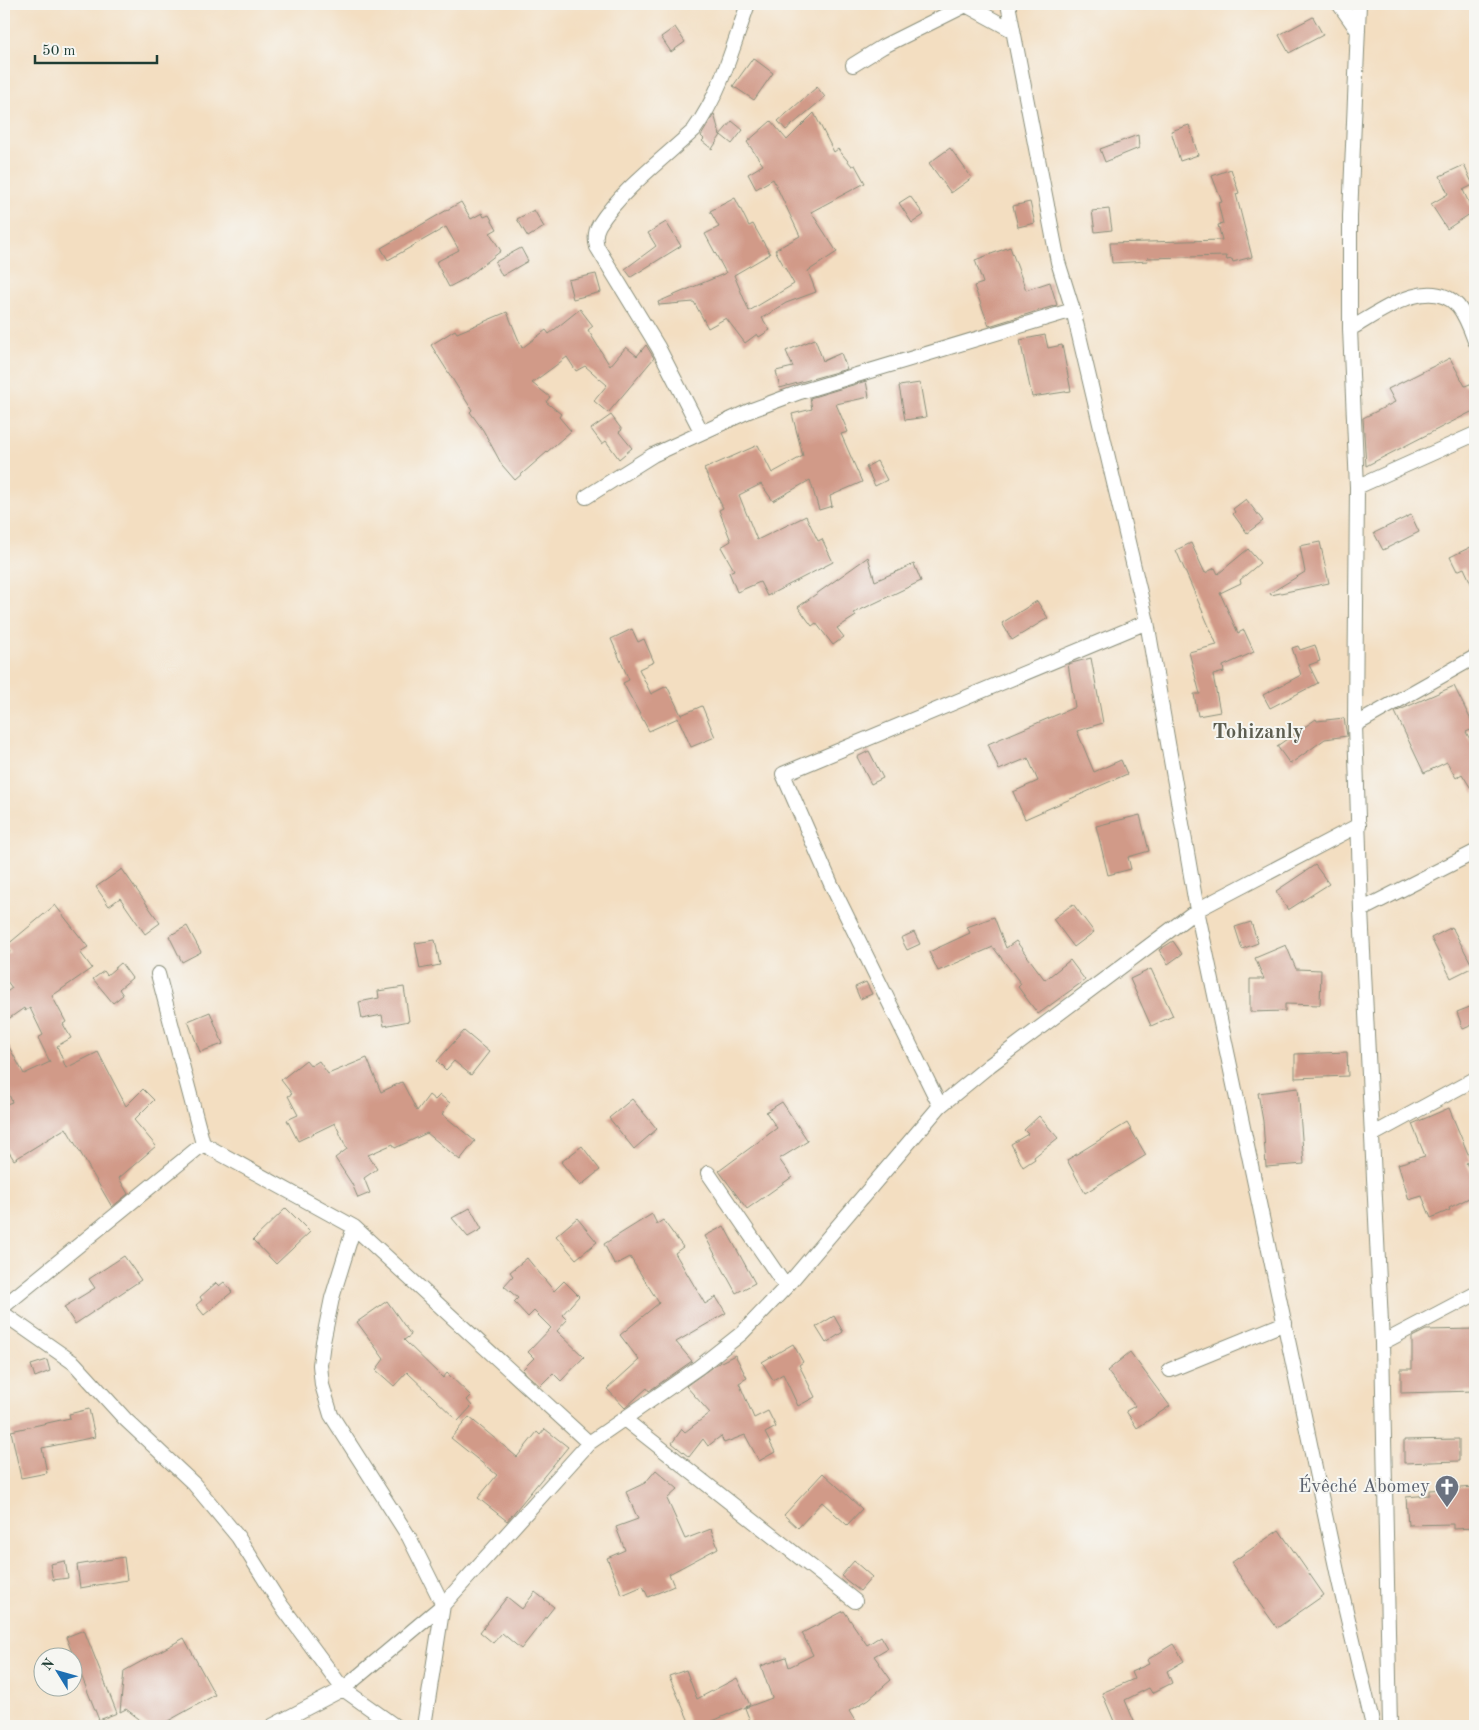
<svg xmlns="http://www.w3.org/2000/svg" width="1479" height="1730" font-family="'Old Standard TT',serif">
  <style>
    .building { fill: #d19a88 }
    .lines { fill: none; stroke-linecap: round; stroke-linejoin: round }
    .minor-casing { stroke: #898e7a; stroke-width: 16 }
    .minor { stroke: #fff; stroke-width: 14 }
    .labels { text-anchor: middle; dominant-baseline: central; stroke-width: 4; stroke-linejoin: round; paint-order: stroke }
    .worship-label { font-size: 19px; fill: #5b616d; stroke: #f6f6f2; text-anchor: end }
    .quarter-label { font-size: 21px; font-weight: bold; fill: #5d5e51; stroke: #f6f6f2 }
  </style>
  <rect width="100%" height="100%" fill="#f6f6f2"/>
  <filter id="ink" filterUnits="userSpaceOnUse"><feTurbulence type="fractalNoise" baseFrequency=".02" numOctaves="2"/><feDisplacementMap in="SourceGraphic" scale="10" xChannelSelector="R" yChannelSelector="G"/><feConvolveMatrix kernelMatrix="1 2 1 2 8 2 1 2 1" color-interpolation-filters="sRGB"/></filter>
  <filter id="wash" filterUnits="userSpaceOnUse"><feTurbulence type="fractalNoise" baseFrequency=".0096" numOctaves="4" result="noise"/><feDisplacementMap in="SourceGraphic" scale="20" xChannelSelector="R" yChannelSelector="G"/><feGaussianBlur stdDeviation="1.12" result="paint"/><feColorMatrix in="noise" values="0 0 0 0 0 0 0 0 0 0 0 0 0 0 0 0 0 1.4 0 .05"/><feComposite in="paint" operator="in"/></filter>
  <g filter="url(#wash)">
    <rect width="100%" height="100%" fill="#f3dec1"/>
    <g id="blocks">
      <path class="building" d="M1313 17 1323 35 1289 53 1279 35Z
        M675 27 685 42 671 52 661 37Z
        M753 58 773 73 754 100 733 86Z
        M817 87 825 97 786 130 778 121Z
        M814 113 834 152 838 149 852 166 855 165 865 183 811 212 837 252 808 271 816 292 786 303 762 318 770 330 759 337 757 334 745 343 726 318 708 328 694 302 659 305 658 302 726 273 705 234 719 227 710 211 735 198 749 226 753 224 770 254 734 275 749 311 794 284 775 250 800 236 773 179 756 189 748 174 763 165 747 142 771 121 787 140Z
        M714 114 720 135 732 121 743 130 732 144 721 135 712 149 702 141 704 139 701 136Z
        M1189 125 1198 155 1180 161 1171 131Z
        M1138 135 1139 148 1105 162 1100 149Z
        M950 148 972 178 951 193 929 163Z
        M1464 165 1473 185 1463 190 1473 212 1447 229 1431 204 1448 194 1440 176Z
        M1231 169 1239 193 1236 194 1252 257 1233 262 1232 259 1227 260 1226 256 1147 258 1148 261 1112 263 1110 243 1222 240 1218 225 1223 224 1218 203 1222 202 1212 176Z
        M910 196 924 215 912 223 899 203Z
        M461 202 471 219 482 213 484 217 489 215 497 229 490 233 501 251 466 278 449 287 436 262 459 250 446 227 388 260 381 248Z
        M1030 202 1035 223 1018 227 1013 206Z
        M1109 209 1112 230 1095 232 1092 211Z
        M534 210 544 227 528 237 517 219Z
        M666 222 681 246 631 277 625 269 656 246 648 233Z
        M1010 247 1026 290 1050 282 1057 305 989 326 974 286 983 283 975 260Z
        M521 248 528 261 502 276 495 262Z
        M596 274 601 292 573 299 568 280Z
        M580 309 593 326 588 330 610 366 626 347 637 356 646 345 654 358 608 413 594 401 607 385 585 366 576 371 567 357 532 383 550 397 546 402 561 414 559 417 571 431 515 480 502 465 483 430 470 412 472 410 431 345 455 330 457 333 507 312 522 348 546 330 549 334Z
        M1045 335 1048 348 1062 345 1071 391 1032 397 1020 340Z
        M815 339 823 361 841 353 847 369 780 388 776 371 793 367 786 351Z
        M1450 358 1465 386 1475 382V410L1366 466 1363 418 1395 402 1388 389Z
        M866 381 869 397 836 404 848 432 841 434 862 482 830 496 832 506 819 510 810 480 773 501 761 484 739 495 757 540 806 516 818 541 822 539 833 562 767 596 760 582 737 592 729 572 734 570 721 547 731 541 719 510 723 508 704 469 758 445 772 473 803 456 792 414 812 409 810 398Z
        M920 383 926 417 905 420 899 386Z
        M611 415 622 430 619 432 632 448 619 459 606 441 602 444 591 429Z
        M877 461 887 480 875 486 866 467Z
        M1246 499 1263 521 1247 533 1233 514 1235 512 1233 509Z
        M1411 515 1419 532 1383 550 1374 533Z
        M1320 542 1329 583 1271 595 1270 593 1305 572 1300 546Z
        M1191 543 1205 573 1215 568 1218 574 1248 549 1260 563 1240 580 1241 583 1220 593 1238 633 1244 630 1254 652 1223 666 1224 672 1213 675 1220 712 1198 716 1194 694H1200L1189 652 1217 645 1176 550Z
        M1475 545V592L1464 568 1457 571 1450 557Z
        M868 557 875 581 914 564 921 581 854 613 856 616 837 628 844 637 833 645 816 623 812 626 798 607Z
        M1037 601 1048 618 1012 640 1002 623Z
        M632 629 638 642 644 639 654 662 639 669 651 694 667 686 681 715 702 706 715 737 691 747 678 718 649 731 623 683 629 680 611 639Z
        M1315 645 1320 661 1309 665 1318 683 1270 708 1263 695 1301 675 1292 648 1298 646 1300 650Z
        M1091 658 1103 723 1077 731 1094 772 1121 760 1127 774 1025 819 1013 792 1038 781 1028 758 999 770 988 744 1075 707 1068 664Z
        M1454 686 1475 728 1466 732 1475 749V795L1462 774 1456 778 1447 762 1424 773 1395 712Z
        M1344 718 1347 736 1325 739 1290 764 1277 746 1316 719 1317 721Z
        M869 751 883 778 871 784 857 757Z
        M1140 815 1149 851 1128 857 1131 869 1108 875 1096 826Z
        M1315 865 1329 884 1288 910 1276 891Z
        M122 869 160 923 145 934 120 898 109 906 96 887Z
        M1073 904 1094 932 1074 947 1053 919Z
        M55 905 88 947 80 952 92 968 52 996 66 1022 63 1024 71 1038 57 1046 66 1068 98 1052 126 1106 143 1089 154 1100 134 1120 156 1146 119 1178 128 1194 112 1207 66 1128 14 1160 4 1144V1105L12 1102 4 1082V1038L24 1074 50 1062 38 1038 43 1035 30 1008 25 1011 24 1008 4 1022V994L12 988 4 977V956L10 952 6 946Z
        M994 917 1006 948 1016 941 1045 980 1070 960 1085 980 1038 1014 1018 987 1021 984 993 947 938 971 929 952 970 933 967 927Z
        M1251 922 1258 943 1242 949 1235 927Z
        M187 926 201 952 182 962 169 936Z
        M1452 927 1473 967 1451 978 1431 938Z
        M914 932 920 944 907 950 901 938Z
        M435 940 440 965 420 969 415 943Z
        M1173 941 1182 954 1168 964 1159 950Z
        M1286 945 1296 969 1321 970 1320 1005 1285 1004V1011L1250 1012V979H1264L1255 958Z
        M121 963 132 978 119 989 123 995 113 1003 93 979 104 971 107 975Z
        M1151 969 1173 1016 1151 1026 1130 979Z
        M866 982 872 994 860 999 855 987Z
        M404 987 409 1021 384 1026 382 1015 362 1019 359 1002 379 998 378 991Z
        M1475 1005V1024L1463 1029 1457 1012Z
        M210 1012 223 1044 200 1052 188 1021Z
        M464 1031 489 1052 471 1075 454 1061 446 1070 437 1061Z
        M1347 1052 1348 1076 1295 1078V1054Z
        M367 1058 381 1092 402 1082 417 1111 429 1095 435 1100 440 1095 450 1103 442 1114 475 1141 460 1160 427 1133 395 1148 393 1144 368 1155 377 1169 364 1178 370 1193 358 1198 352 1184 335 1158 347 1149 335 1123 298 1141 287 1120 298 1115 288 1096 292 1094 281 1080 306 1060 311 1066 319 1061 328 1074Z
        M1298 1088 1304 1164 1266 1167 1263 1121 1258 1093Z
        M632 1099 657 1129 634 1149 609 1118Z
        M782 1102 808 1141 779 1159 792 1177 747 1209 719 1171 777 1128 766 1112Z
        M1449 1108 1471 1161 1466 1163 1475 1180V1195L1449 1208 1450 1210 1431 1218 1422 1196 1409 1200 1398 1164 1425 1156 1412 1124Z
        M1039 1116 1058 1138 1034 1157 1035 1159 1023 1167 1011 1144 1028 1134 1024 1130Z
        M1127 1123 1146 1155 1085 1193 1067 1160Z
        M582 1146 600 1170 580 1186 561 1162Z
        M286 1208 310 1232 276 1264 253 1240Z
        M470 1208 482 1229 468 1237 452 1218Z
        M652 1214 657 1224 663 1220 683 1247 675 1253 705 1304 716 1297 726 1313 676 1342 692 1361 649 1391 647 1388 625 1408 607 1389 639 1360 620 1335 659 1303 630 1257 615 1265 604 1244Z
        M577 1218 597 1242 576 1259 556 1236Z
        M724 1226 755 1283 736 1293 705 1236Z
        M124 1256 141 1280 75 1324 64 1307 95 1288 89 1279Z
        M527 1258 554 1291 564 1281 579 1296 562 1315 567 1320 557 1331 584 1357 561 1381 553 1373 540 1386 522 1370 534 1358 528 1352 551 1328 534 1311 528 1317 514 1302 518 1298 504 1286 513 1276 510 1272Z
        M224 1282 232 1292 204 1315 196 1305 202 1300 200 1297 216 1283 219 1286Z
        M387 1301 411 1335 404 1340 443 1378 447 1373 471 1396 467 1400 472 1406 458 1421 407 1372 394 1386 376 1370 384 1359 357 1322Z
        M834 1316 843 1332 826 1343 816 1327Z
        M1475 1329V1391L1401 1393V1369H1412V1337L1426 1330Z
        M793 1344 803 1362 799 1365 815 1397 798 1406 783 1374 773 1380 762 1362Z
        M1130 1352 1170 1406 1137 1428 1126 1411 1135 1406 1107 1371Z
        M735 1355 747 1378 739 1383 754 1418 768 1411 776 1427 765 1433 775 1452 759 1461 745 1435 724 1443 721 1436 708 1446 703 1439 689 1457 672 1443 682 1429 685 1432 710 1413 686 1386 715 1365Z
        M47 1360 50 1371 35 1377 31 1365Z
        M89 1409 95 1437 42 1448 47 1473 21 1478 11 1431 70 1418 69 1414Z
        M469 1417 517 1457 537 1432 540 1435 545 1429 568 1447 507 1521 478 1498 497 1475 451 1438Z
        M1459 1439V1461L1404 1463V1440Z
        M656 1470 678 1489 667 1499 685 1539 711 1529 718 1548 669 1574 674 1586 648 1597 643 1586 622 1595 607 1558 625 1550 616 1527 638 1519 626 1492 645 1483Z
        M823 1473 862 1509 847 1525 822 1502 798 1528 784 1515Z
        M1475 1487V1528L1453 1529V1524L1408 1525 1406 1497 1429 1495V1490Z
        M1279 1530 1324 1595 1277 1628 1231 1563Z
        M124 1557 127 1580 80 1588 77 1565Z
        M65 1561 68 1578 53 1580 50 1564Z
        M854 1561 872 1577 860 1591 841 1576Z
        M535 1592 554 1607 521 1649 502 1633 493 1643 480 1632 507 1597 522 1609Z
        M844 1611 867 1645 881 1636 888 1648 874 1656 891 1680 869 1699 849 1711 858 1726H752L745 1708 772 1698 761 1666 786 1657 789 1667 813 1655 802 1633Z
        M84 1630 117 1713 99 1720 66 1637Z
        M184 1638 215 1695 159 1726 147 1725 126 1709 120 1712 124 1671Z
        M1173 1644 1184 1661 1167 1671 1172 1683 1152 1693 1149 1688 1125 1700 1136 1726H1116L1102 1693 1134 1679 1131 1672 1149 1664 1147 1660Z
        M686 1670 697 1699 737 1678 750 1705 701 1726H691L669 1676Z"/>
    </g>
  </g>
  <g filter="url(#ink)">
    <use href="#blocks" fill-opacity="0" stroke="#898e7a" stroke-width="1"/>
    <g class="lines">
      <defs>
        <path id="minor" d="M964 4 1012 30
          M1008 4 1058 262 1073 310 1147 622 1197 910 1339 1581 1373 1726
          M1339 4 1358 31
          M1359 4 1350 216V329L1357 487 1355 725 1361 910 1382 1343 1390 1726
          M853 65 882 47 966 5
          M1350 329C1379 313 1428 274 1458 306 1466 316 1471 330 1475 341
          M701 431 658 347 597 247C595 240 595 232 599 225 619 192 665 157 694 130 721 93 733 46 748 4
          M1357 487 1475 434
          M586 497 653 455 749 411 800 392 1073 310
          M1355 725 1475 657
          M1361 910 1475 852
          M158 974 203 1144 354 1227 589 1443
          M940 1106 831 884 783 774 1147 622
          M1372 1135 1475 1079
          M708 1173 786 1287
          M354 1227 332 1298 323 1342 320 1365 322 1385 331 1415 409 1537 443 1605 424 1726
          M4 1306 203 1144
          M4 1314 74 1363 125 1419 194 1484 238 1537 281 1605 343 1689 395 1726
          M1382 1343 1475 1294
          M1170 1370 1285 1323
          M624 1419 855 1601
          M272 1726 343 1689 443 1605 589 1443 699 1367 742 1333 786 1287 940 1106 990 1065 1197 910 1359 825"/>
      </defs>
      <use href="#minor" class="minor-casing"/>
      <use href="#minor" class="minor"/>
    </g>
  </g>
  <defs>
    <symbol id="church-pin" viewBox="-11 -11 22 30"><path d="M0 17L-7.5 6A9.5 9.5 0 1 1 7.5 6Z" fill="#6b7280" stroke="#f6f6f2"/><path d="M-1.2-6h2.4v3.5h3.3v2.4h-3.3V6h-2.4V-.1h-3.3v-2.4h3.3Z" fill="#fff"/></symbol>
  </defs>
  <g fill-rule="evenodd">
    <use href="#church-pin" x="1433" y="1473" width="28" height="38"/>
  </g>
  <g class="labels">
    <g class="worship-label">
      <text x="1430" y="1487">Évêché Abomey</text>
    </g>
    <g class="quarter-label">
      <text x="1258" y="732">Tohizanly</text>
    </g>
  </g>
  <rect width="1479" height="1730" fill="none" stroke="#f6f6f2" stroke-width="20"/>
  <g transform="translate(58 1672) rotate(307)"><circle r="24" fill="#f6f6f2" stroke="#a0aca6"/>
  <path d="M0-4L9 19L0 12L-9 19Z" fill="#1f6fb2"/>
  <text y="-8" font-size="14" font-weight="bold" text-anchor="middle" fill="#1f3d34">N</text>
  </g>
  <path d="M35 55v8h122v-8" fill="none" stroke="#1f3d34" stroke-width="2.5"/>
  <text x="42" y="55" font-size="15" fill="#1f3d34" stroke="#f6f6f2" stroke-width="4" paint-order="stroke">50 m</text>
</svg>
